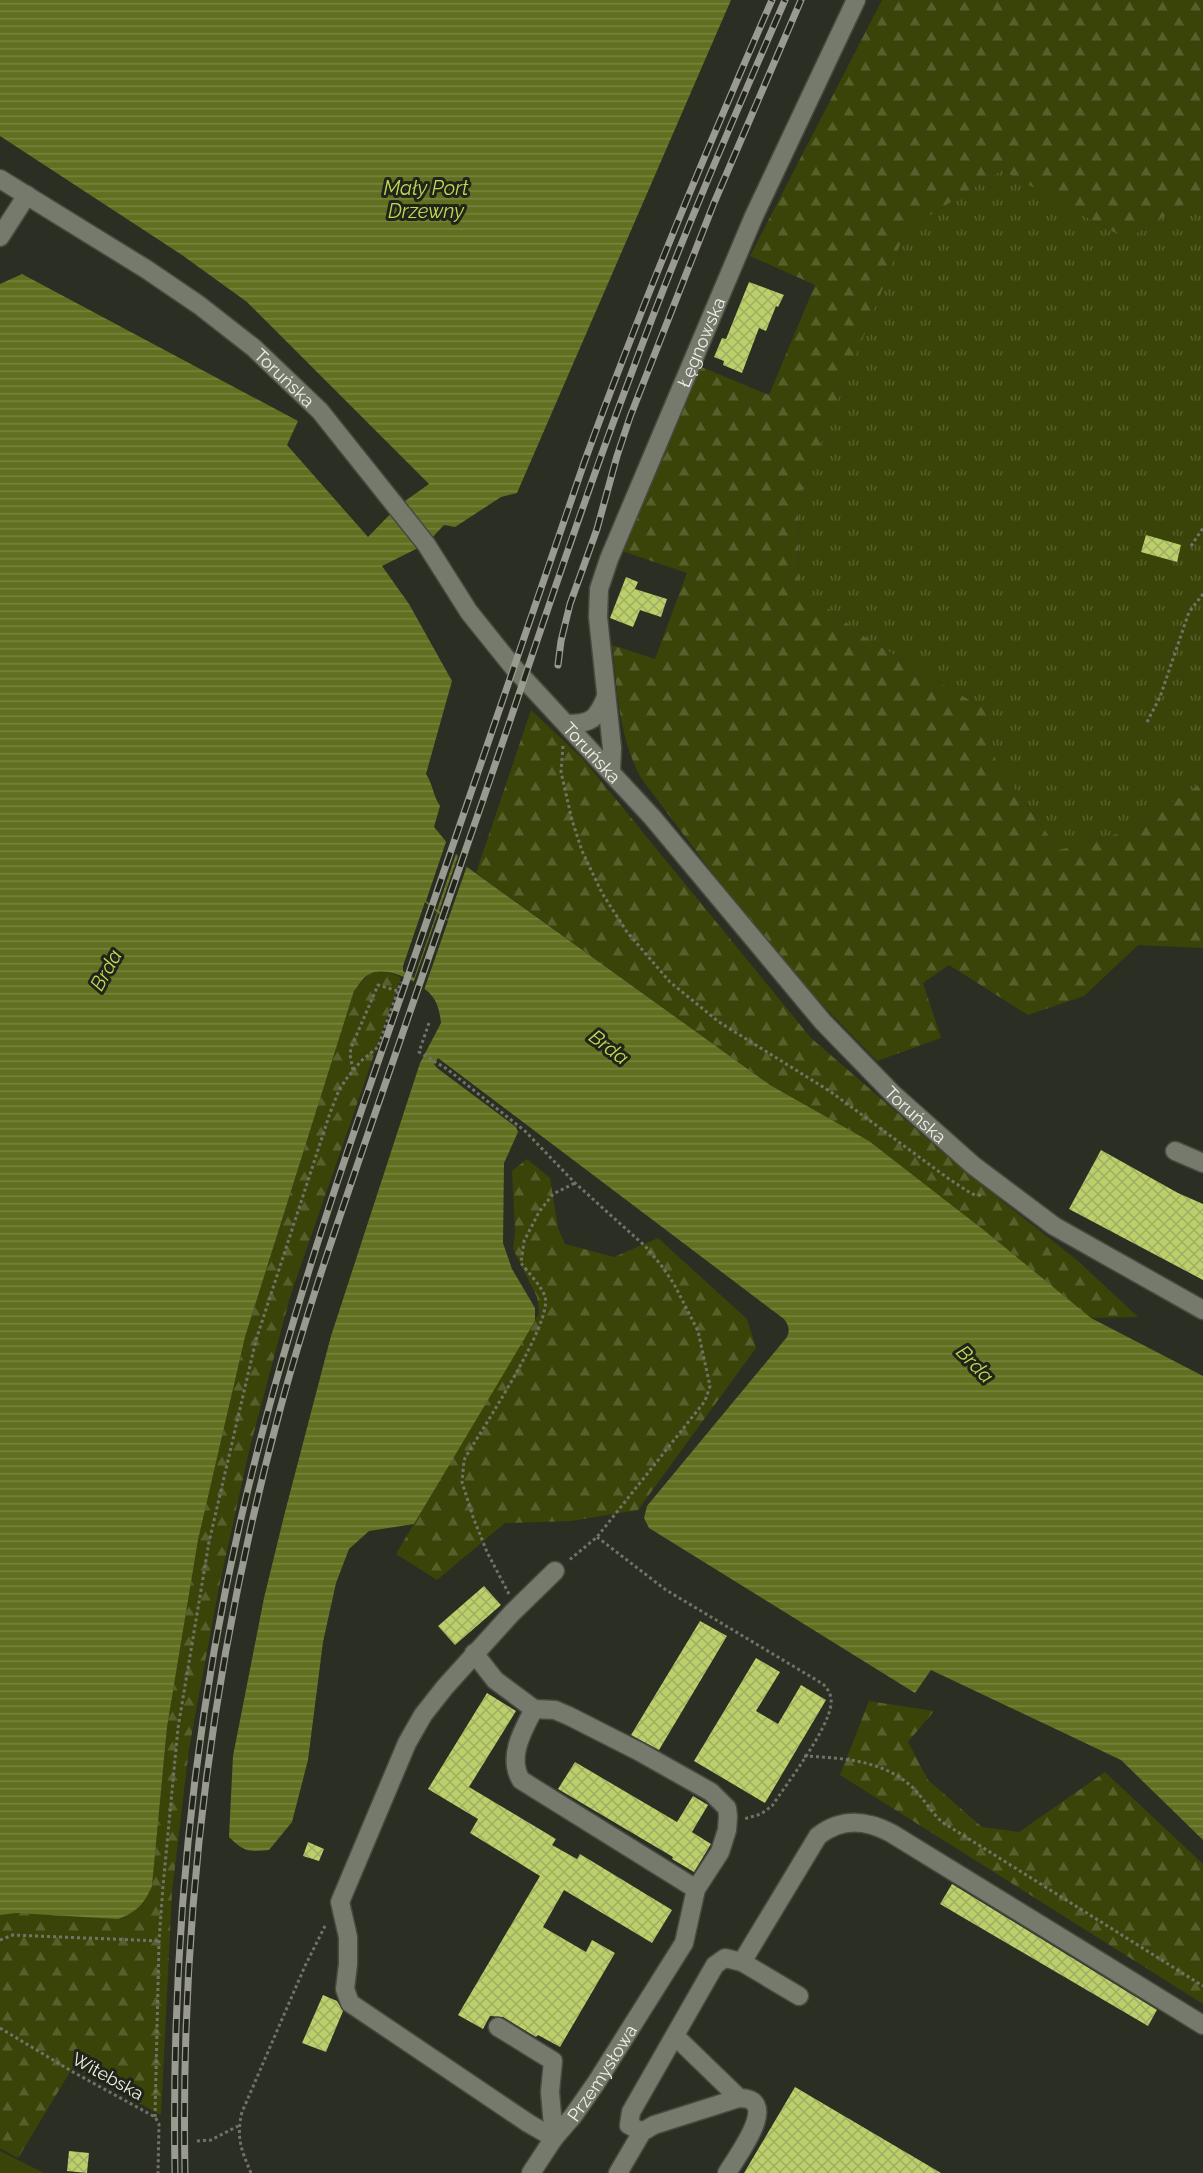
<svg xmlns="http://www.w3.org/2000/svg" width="1203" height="2173" font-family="Raleway,sans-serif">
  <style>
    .grass { fill: url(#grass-tufts) }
    .forest { fill: url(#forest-firs) }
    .green { fill: #3a4408 }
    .water { fill: url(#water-rules) }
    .pier { fill: #2b2e22 }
    .building { fill: url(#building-cross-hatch) }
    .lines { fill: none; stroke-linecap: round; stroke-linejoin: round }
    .minor-casing { stroke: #484a40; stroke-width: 21 }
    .path { stroke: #717369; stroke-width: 3; stroke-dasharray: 3 3; stroke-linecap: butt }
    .minor { stroke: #767a6c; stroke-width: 18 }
    .rail-casing { stroke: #999b91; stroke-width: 7 }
    .rail { stroke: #212419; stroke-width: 4.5; stroke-dasharray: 14; stroke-linecap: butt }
    .labels { text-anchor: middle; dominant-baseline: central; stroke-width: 6; stroke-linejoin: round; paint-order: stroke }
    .street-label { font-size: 18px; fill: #eef0e8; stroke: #212419 }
    .water-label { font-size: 20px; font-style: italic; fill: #c1d955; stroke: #212419 }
  </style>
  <defs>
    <pattern id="grass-tufts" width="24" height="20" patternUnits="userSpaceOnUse" patternTransform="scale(1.5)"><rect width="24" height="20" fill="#3a4408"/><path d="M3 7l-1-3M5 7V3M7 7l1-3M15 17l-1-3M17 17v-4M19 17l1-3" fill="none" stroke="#575f2c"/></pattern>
    <pattern id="forest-firs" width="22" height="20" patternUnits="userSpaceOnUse" patternTransform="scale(1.5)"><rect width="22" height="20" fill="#3a4408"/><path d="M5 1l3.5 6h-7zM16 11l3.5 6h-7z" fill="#575f2c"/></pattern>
    <pattern id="water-rules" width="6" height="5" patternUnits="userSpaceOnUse" patternTransform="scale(1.5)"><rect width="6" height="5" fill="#616f20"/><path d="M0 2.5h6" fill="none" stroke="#788440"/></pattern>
    <pattern id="building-cross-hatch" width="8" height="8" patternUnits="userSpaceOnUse" patternTransform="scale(1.5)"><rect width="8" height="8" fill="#bbd06b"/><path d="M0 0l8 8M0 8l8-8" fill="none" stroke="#9eae62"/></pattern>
  </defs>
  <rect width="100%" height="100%" fill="#2b2e22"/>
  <path class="grass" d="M1002 170 1126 239 1203 194V782L1131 830 1059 850 996 763 986 710 866 638 799 585 798 501 905 230Z"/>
  <path class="forest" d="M882 0H1203V194L1126 239 1002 170 906 230 798 501 799 585 866 638 986 710 996 763 1059 850 1131 830 1203 782V948L1138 945 1084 996 1028 1015 949 965 923 983 941 1038 877 1061 816 998 726 891 641 778C618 735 618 692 612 645L655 659 687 573 622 551 699 366 769 395 815 285 750 256Z
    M531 710 583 759 811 1038 974 1179 1077 1260 1138 1317 1091 1318 985 1231 869 1141 770 1085 476 873Z
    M380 970 401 977 290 1297 250 1447 219 1587 189 1749 172 1892 161 2115 73 2067 18 2158 0 2148V1915L152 1886 167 1727 198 1540 245 1337 354 991 369 974Z
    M527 1159 550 1178 558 1228 565 1244 614 1257 658 1238 747 1319 756 1348 638 1510 571 1521 505 1523 437 1580 396 1554 539 1313 537 1297 513 1249 515 1231 512 1171Z
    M869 1701 934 1711 908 1742 928 1780 982 1827 1019 1832 1105 1772 1203 1864V2004L840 1775Z"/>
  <path class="green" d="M0 2151 44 2173H0Z"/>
  <path class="water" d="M0 0H731L517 493 501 497 455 527 444 525 426 544 382 566 409 604 452 681 426 774C433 785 433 795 440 806L434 827 467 867 770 1085 869 1141 985 1231 1091 1318 1203 1376V1840L1121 1760 931 1670 915 1693 649 1528 644 1518 647 1506 787 1337C790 1330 789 1326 784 1319L438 1058 434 1064 437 1068 516 1127 518 1132 504 1163 503 1243 512 1269 535 1308V1321L414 1524 369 1531 349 1549 336 1583 323 1642 308 1760 292 1822 269 1850C249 1852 244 1852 229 1837L233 1756 264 1598 285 1512 331 1336 420 1063 441 1023C440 1014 438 1003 432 996 422 983 386 965 370 974 363 977 359 985 354 991L245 1337 198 1540 167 1727 152 1886C144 1904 137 1912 118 1919L16 1913 0 1915V284L22 274 298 421 287 445 368 537 398 506 429 484 247 302 182 255 0 136Z"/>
  <path class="pier" d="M447 839 457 851 437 910 426 901Z
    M459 853 468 863 448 920 439 911Z
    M425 902 437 912 414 978 403 971V966Z
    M438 913 448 921 424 990 413 984Z"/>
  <path class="building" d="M749 282 784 295 778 307 776 306 766 331 759 328 742 373 723 365 724 361 714 357 722 338 726 339Z
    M1146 535 1181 545 1177 562 1141 552Z
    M626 577 638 582 635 589 667 599 661 617 640 610 633 627 610 618Z
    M1101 1150 1178 1193 1203 1204V1280L1069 1209Z
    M484 1586 501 1605 455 1645 438 1626Z
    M700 1621 727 1636 659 1750 631 1735Z
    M756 1658 780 1672 756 1711 778 1724 801 1685 826 1700 765 1803 694 1761Z
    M487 1693 516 1711 469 1787 556 1839 552 1845 577 1859 580 1854 672 1910 652 1943 564 1890 543 1927 586 1952 592 1940 615 1953 560 2047 538 2035 536 2037 503 2017 490 2016 483 2029 458 2015 540 1876 470 1833 478 1819 428 1789Z
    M575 1762 677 1822 693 1796 708 1805 692 1832 711 1844 694 1872 672 1859 673 1857 558 1789Z
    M308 1842 324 1849 319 1861 303 1856Z
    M952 1884 1157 2010 1148 2026 940 1904Z
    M323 1995 337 2001 343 2011 326 2052 302 2043Z
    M795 2087 941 2173H744Z
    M69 2151 89 2153 87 2173 67 2171Z"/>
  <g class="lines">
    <defs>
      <g id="minor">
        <path id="s1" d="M0 179 146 269 199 305 254 348 320 411 426 544 469 612 514 668 652 817 823 1022 893 1094 974 1166 1054 1226 1203 1310"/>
        <path d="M0 237 27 195"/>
        <path d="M567 724C591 724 597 719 606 697"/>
        <path id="s2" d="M611 771 612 748 598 617 599 589 609 559 754 216 856 0"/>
        <path d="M1175 1151 1203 1163"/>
        <path d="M474 1653 495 1680 534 1709C523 1730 507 1757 521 1780L696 1889"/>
        <path d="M742 1962 799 1996"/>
        <path d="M498 2027 553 2061 550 2092 554 2138"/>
        <path d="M675 2036 739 2098"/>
        <path d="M642 2132 629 2125 631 2112 715 1965 725 1958 742 1962 818 1836C842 1817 866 1820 891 1833L1203 2025"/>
        <path d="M554 2138 528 2123 350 2003 345 1989 348 1964V1937L340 1902 407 1743 423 1715 445 1687 512 1613 555 1571"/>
        <path id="s3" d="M531 2173 554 2138 573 2116 596 2083 684 1943 696 1889 720 1852 727 1830 728 1816 727 1808 711 1792 640 1752 569 1716 555 1710 534 1709"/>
        <path d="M618 2173 642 2132 654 2125 739 2098C782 2098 737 2156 727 2173"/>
      </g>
    </defs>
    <use href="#minor" class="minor-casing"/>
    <path class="path" d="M1191 546 1203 528
      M1147 722 1160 697 1189 612 1203 594
      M563 746 561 772 572 820 582 851 602 893 627 932 670 982 719 1022 831 1092 949 1179 972 1194 983 1196
      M429 1023 419 1052 447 1069 525 1131 575 1183 645 1246 661 1265 674 1284 698 1331 710 1386 705 1401 597 1537 568 1561
      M353 1070 350 1055 351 1048 378 985 398 991
      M597 1537 666 1590 823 1684C829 1690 832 1696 831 1705 827 1731 788 1782 772 1806L761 1814 744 1819
      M509 1594 487 1552 473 1517 462 1482 464 1460C480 1432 553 1323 545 1297 543 1288 527 1271 521 1263L524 1241 539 1212 553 1194 575 1183
      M804 1756C842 1758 882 1760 911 1786 923 1797 930 1811 942 1822L1203 1986
      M0 1940 13 1935 159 1941
      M0 2028 73 2072 155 2117 159 2124 158 2173
      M155 2117 159 1941 163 1886 178 1728 209 1542 256 1340 330 1113 339 1090 347 1078 361 1061 378 1047 401 982
      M197 2141 211 2140 238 2126
      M251 2173C241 2149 236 2138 242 2112L305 1966 326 1924"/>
    <use href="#minor" class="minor"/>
    <defs>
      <path id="rail" d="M558 665 561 641 570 604 597 529 617 456 630 417 714 203 801 0
        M175 2173C171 1943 194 1708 249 1485 291 1312 349 1144 408 976 467 805 525 634 584 463 641 306 705 153 772 0
        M185 2173C180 1915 213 1655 281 1406 306 1314 337 1224 368 1134 401 1037 435 940 468 843 522 689 571 533 629 380 676 251 730 126 785 0"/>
    </defs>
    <use href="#rail" class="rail-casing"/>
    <use href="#rail" class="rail"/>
  </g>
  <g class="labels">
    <g class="street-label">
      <text stroke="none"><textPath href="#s2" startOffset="450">Łęgnowska</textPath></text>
      <text stroke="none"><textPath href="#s1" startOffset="348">Toruńska</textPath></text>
      <text stroke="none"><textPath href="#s1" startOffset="834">Toruńska</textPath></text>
      <text stroke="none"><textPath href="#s1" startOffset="1320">Toruńska</textPath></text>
      <text stroke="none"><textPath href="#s3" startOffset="123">Przemysłowa</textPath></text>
      <text transform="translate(108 2076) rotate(29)">Witebska</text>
    </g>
    <g class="water-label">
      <text x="426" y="188">Mały Port<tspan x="426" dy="23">Drzewny</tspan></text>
      <text transform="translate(106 970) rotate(-61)">Brda</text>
      <text transform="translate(609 1047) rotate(37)">Brda</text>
      <text transform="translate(975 1364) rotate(46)">Brda</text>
    </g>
  </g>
</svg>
